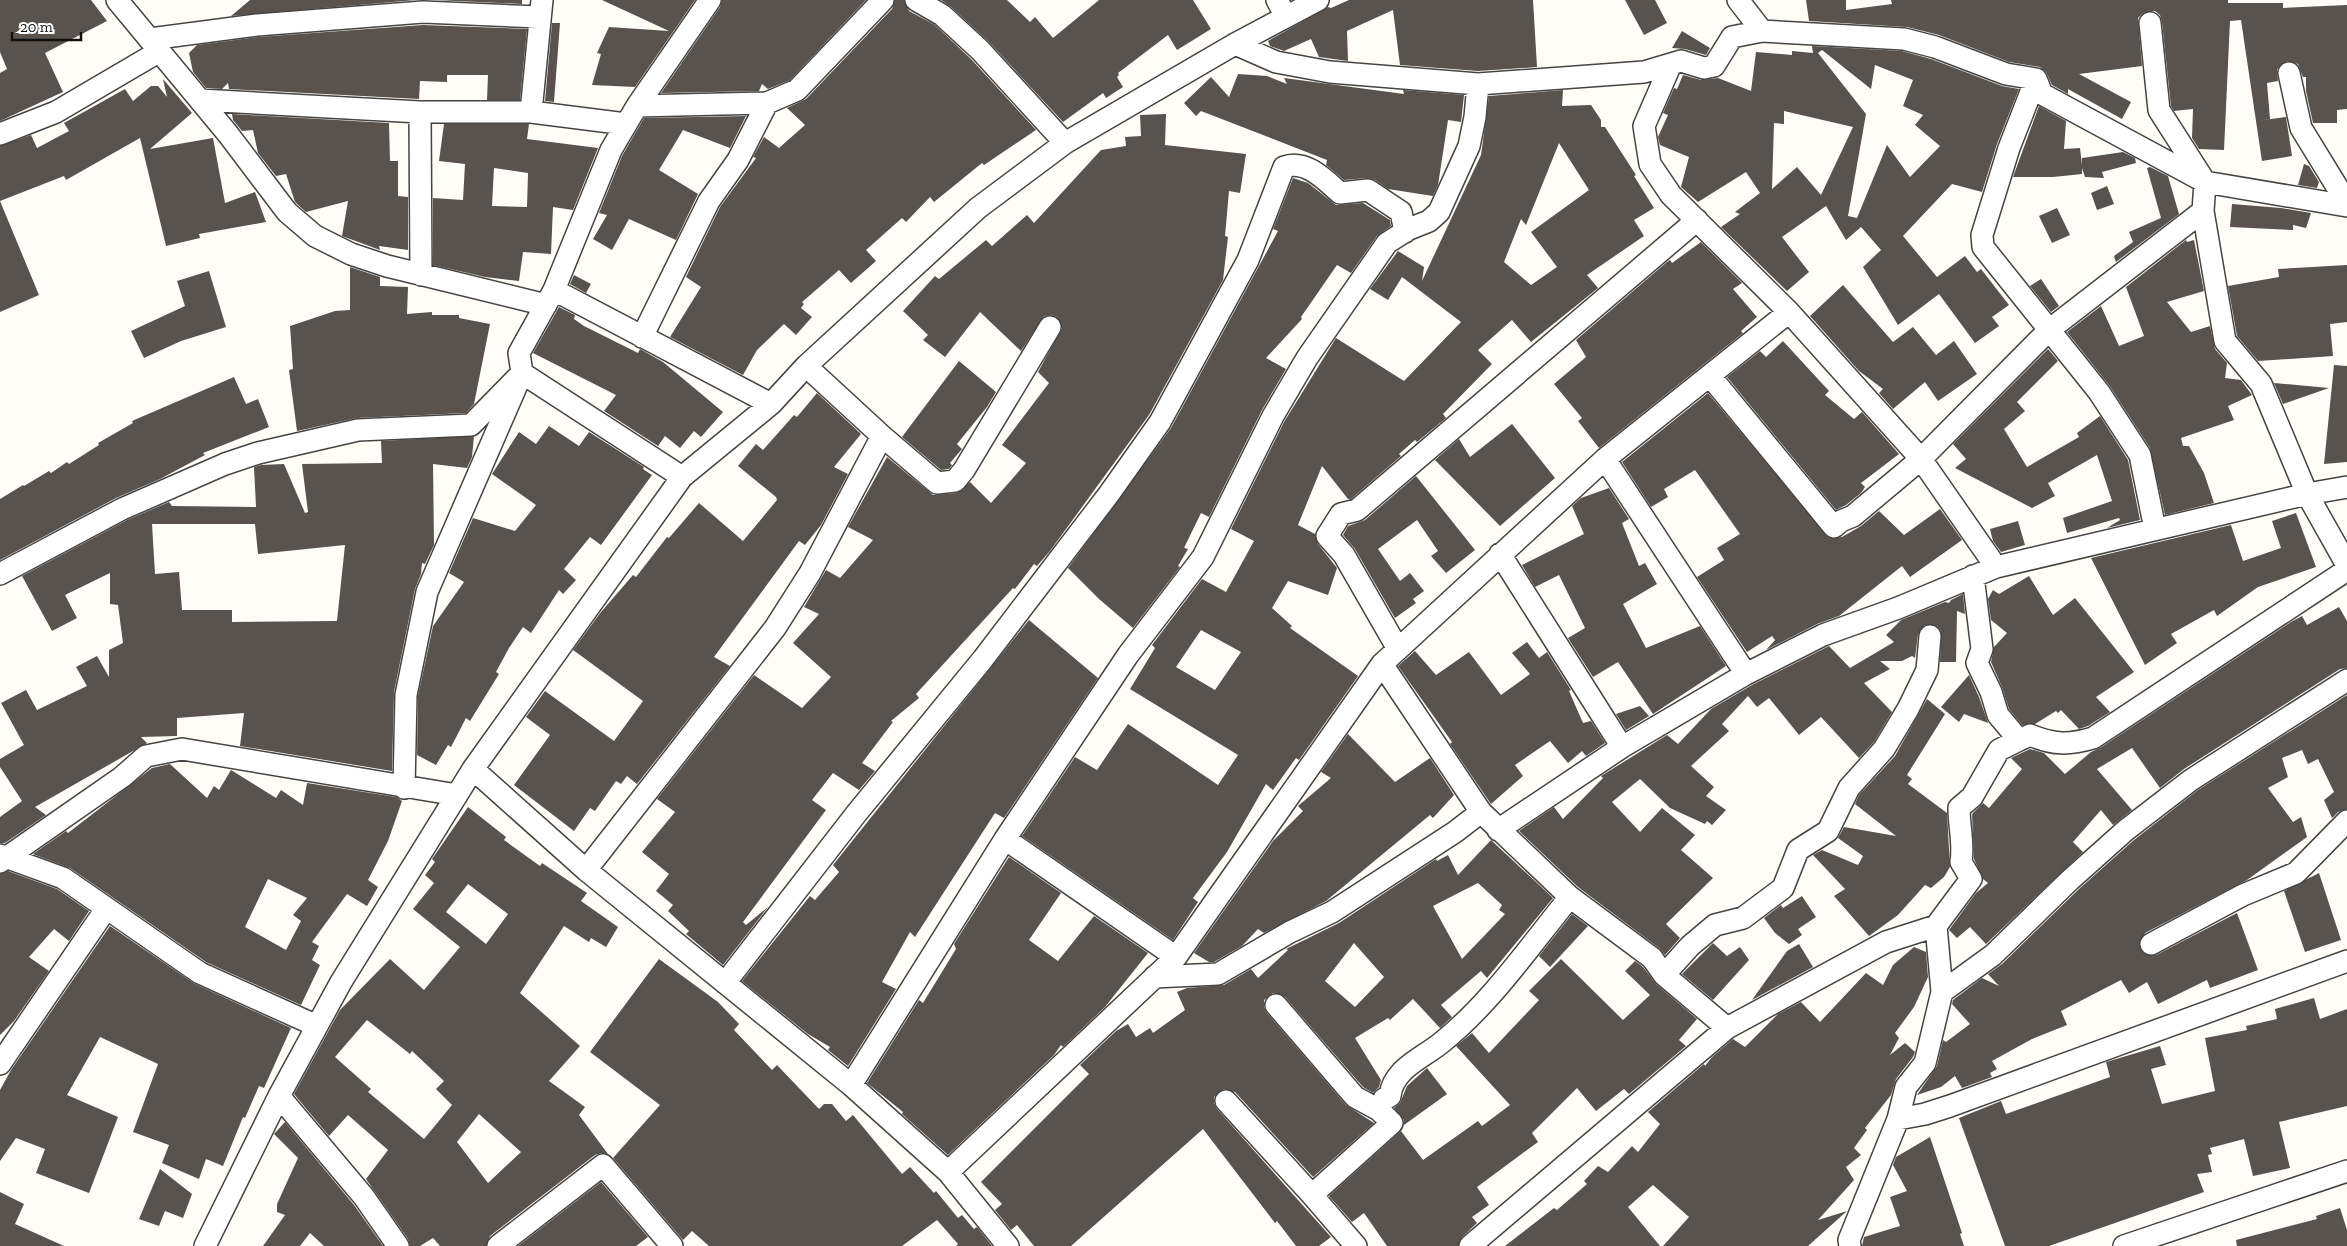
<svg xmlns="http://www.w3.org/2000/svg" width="2347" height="1246" font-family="'Zilla Slab',serif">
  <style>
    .building { fill: #5a524d; fill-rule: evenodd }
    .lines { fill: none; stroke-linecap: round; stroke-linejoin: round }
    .minor-casing { stroke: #444; stroke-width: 24 }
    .minor { stroke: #fff; stroke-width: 21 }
  </style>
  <rect width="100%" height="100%" fill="#fffdf5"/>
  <path class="building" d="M0 0H91L107 21 45 53 63 92 0 121V73L7 69 0 52Z
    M250 0H416L231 16Z
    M435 0H522V4Z
    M602 0H695L635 87 592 85 601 54 597 53 609 27 669 31Z
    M722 0H866L790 80 768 89 762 84 759 91 661 93 720 7Z
    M895 0H904L909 11 935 25 971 59 1036 130 984 165 982 163 934 202 930 197 906 222 902 218 866 250 876 261 851 283 839 270 809 296 802 302 804 304 801 308 812 317 796 335 784 324 757 350 743 375 670 337 701 287 686 277 720 207 756 158 753 157 764 137 779 148 805 125 787 108 806 99 892 9Z
    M941 0H1007L1030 22 1035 17 1053 38 1099 0H1193L1211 29 1177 50 1168 35 1118 73 1119 75 1117 77 1123 87 1106 98 1103 93 1063 122 989 42 950 6Z
    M1349 0H1533L1537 67 1478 71 1400 65 1393 10 1347 31 1348 61 1319 57 1311 39 1284 51 1270 46 1268 41 1328 7 1331 8Z
    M1625 0H1655L1667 23 1644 35Z
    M1806 0H1846V10L1892 4 1891 0H2228V3H2283V8L2347 5V109L2337 110V123H2313L2306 91V77H2303L2298 64 2287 61 2277 69 2278 81 2267 83 2270 119 2256 121 2241 20 2230 21 2224 150 2199 149 2192 138 2193 109 2174 111 2171 106 2162 22 2160 15 2155 11 2143 13 2138 18 2142 66 2079 74 2131 102 2122 119 2068 89V94L2052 85 2046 72 2040 67 2009 62 1939 35 1907 27 1809 21Z
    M552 23H560L554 102 545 101Z
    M423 25 527 29 520 100H487L488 75H447V82L420 81 419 99 229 89 228 83 222 89 206 88 193 72 189 53 197 45 258 37Z
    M1682 31 1710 48 1706 55 1685 49 1672 48Z
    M1812 46 1902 51 1931 59 2002 86 2019 89 1997 144 1982 192 1952 184 1903 236 1937 277 1965 256 1977 272 1981 269 2009 305 1992 317 1999 326 1975 343 1939 294 1898 325 1863 267 1881 250 1861 227 1846 240 1826 206 1782 237 1809 272 1787 291 1721 227 1740 214 1735 212 1760 193 1746 172 1698 202 1681 187 1689 157 1660 145 1658 137 1668 115 1663 113 1674 88 1677 89 1683 75 1701 80 1718 78 1751 91 1756 52 1792 55V51L1813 53ZM1822 50 1871 89 1875 65 1913 80 1903 106 1923 115 1915 125 1940 146 1910 177 1887 145 1857 218 1848 216 1866 114 1818 53ZM1784 111 1853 127 1821 195 1797 167 1772 189 1774 123 1784 124Z
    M1238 74 1267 76 1287 84 1284 78 1404 94 1403 90 1464 95 1461 122 1448 120 1438 185 1433 196 1388 189 1375 180 1367 178 1344 180 1326 165 1327 160 1201 111 1196 116 1184 103 1211 77 1229 97Z
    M163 79 192 113 150 149 213 138 225 203 255 192 266 222 199 234 200 238 166 246 140 138 66 180 64 176 0 201V146L31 135 37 148 69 131 64 123 125 89 133 101 151 86H158L167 97Z
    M1563 90 1562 106 1591 105 1601 120V127H1605L1636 175 1634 176 1654 208 1634 220 1644 236 1587 275 1598 288 1531 342 1512 320 1478 350 1492 364 1443 414 1446 418 1417 442 1415 440 1399 454 1401 456 1351 499H1348L1322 466 1298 525 1315 534 1318 544 1337 568 1328 595 1288 581 1272 608 1292 626 1290 628 1358 676 1299 760 1296 758 1273 790 1266 784 1227 852 1193 898 1198 902 1173 940 1022 836 1075 757 1097 770 1128 724 1218 785 1238 755 1130 689 1155 648 1152 645 1202 579 1226 592 1254 541 1231 529 1284 422 1336 338 1404 381 1461 322 1402 277 1388 300 1370 289 1398 251 1424 267 1422 281 1481 155 1489 96ZM1559 143 1589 190 1531 232 1557 267 1531 285 1504 262 1521 219 1526 225ZM1201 630 1241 652 1215 690 1176 667Z
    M2039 106 2066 121 2064 149 2080 148 2082 165V158L2123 152 2135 158 2136 163 2102 172 2104 178 2085 177 2082 168V174L2053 177H2013Z
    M232 114 389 123 390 161H398V196L408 197V250L379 246 380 250 342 236 348 201 306 212 295 202 286 174 276 176 258 153 253 130 242 131 233 120Z
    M1166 114 1165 145 1246 154 1240 193 1229 191 1225 236 1228 237 1223 280 1149 415 1050 551 1037 566 1034 564 1015 589 1013 588 916 694 919 698 891 721 893 722 862 763 875 771 859 790 833 773 812 800 826 810 743 922 746 925 768 907 723 965 686 934 689 931 668 911 673 905 656 891 669 874 642 852 675 812 657 799 754 675 802 708 831 677 793 643 819 614 804 607 826 570 840 578 873 540 848 527 887 457 933 495 957 493 970 482 991 503 1026 463 1002 445 1049 383 1038 372 1062 328 1057 317 1051 315 1044 316 1021 351 980 312 945 357 923 340 928 335 903 311 935 276 939 279 986 240 992 246 1027 215 1034 223 1101 150 1126 146 1125 137 1141 136 1140 115Z
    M746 116 730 148 683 130 659 170 698 194 676 240 629 219 612 250 593 239 607 215 599 213 622 156 644 118Z
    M2286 117 2292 156 2262 161 2256 121Z
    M444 124H529L527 139 598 148 573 210 553 207 551 254 523 252 519 281 485 277 433 265V198L463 200 465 164 439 161ZM494 168 528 173 527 207 492 206Z
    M2304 164 2309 166 2319 182 2317 188 2298 185Z
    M2150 167 2168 176 2179 214 2116 262 2114 256 2133 242 2129 232 2161 218 2147 168Z
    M1293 178 1308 183 1336 205 1363 203 1390 220 1391 226 1377 236 1351 273 1337 265 1301 317 1302 319 1266 358 1286 369 1262 410 1209 517 1201 513 1184 548 1188 549 1178 566 1180 567 1133 628 1099 599 1068 568 1171 428 1278 231 1273 229Z
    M2107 186 2114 204 2097 210 2091 193Z
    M0 201 39 295 0 312Z
    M2232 204 2281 208 2311 213 2306 228 2293 225V230L2230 227Z
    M2057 208 2070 235 2052 243 2039 216Z
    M2186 240 2187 242 2194 240 2204 291 2167 302 2191 332 2210 326 2215 349 2227 363 2225 378 2241 380 2252 395 2228 406 2234 420 2181 438 2183 446H2189L2204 473 2214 503 2165 515 2150 448 2109 385 2067 332 2101 306 2119 346 2144 336 2126 287Z
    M1701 242 1742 283 1733 289 1757 317 1741 331 1743 333 1599 448 1578 421 1582 418 1554 384 1586 357 1576 340 1667 262 1670 260 1672 263Z
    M2347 265V322L2330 324 2333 356 2258 361 2237 336 2228 286 2279 277 2278 269Z
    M350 267 380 277V286L408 287 407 314 432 312V315H459V318L490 324 474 404 466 413 357 418 297 431 289 370 293 369 290 326 335 311 350 310Z
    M209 271 226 327 181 341 144 358 131 331 185 306 177 281Z
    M574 275 591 284 586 293 570 284Z
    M2041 279 2059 306 2051 312 2030 286Z
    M1843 285 1893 342 1913 327 1936 355 1954 341 1977 374 1938 401 1925 382 1893 409 1879 393 1883 389 1859 371 1810 316Z
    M559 307 575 315 574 319 584 326 638 353 640 349 663 362 723 412 701 437 694 431 680 448 665 436 658 446 604 411 616 395 533 353Z
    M1783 341 1829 391 1825 395 1854 419 1862 412 1899 454 1861 483 1865 487 1861 493 1846 505 1836 510 1727 377 1760 351 1766 357Z
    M2048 349 2058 361 2017 402 2025 411 2004 429 2027 467 2079 437 2077 433 2100 416 2128 460 2140 520 2107 528 2120 520 2119 518 2067 533 2063 518 2112 501 2097 455 2048 483 2055 496 2032 508 1955 468 1966 459 1953 444Z
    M959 361 996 392 987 407 957 444 962 449 950 463 952 465 949 469 941 470 902 437Z
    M2334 365 2347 366V462L2324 464Z
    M234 377 246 404 258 399 269 427 203 453 205 455 160 479 116 498 0 560V499L23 485 24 486 49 471 51 473 67 462 69 464 99 445 98 443 133 423 132 421Z
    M2274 383 2329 388 2283 404Z
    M817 393 861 434 834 467 848 474 821 525 805 545 799 541 714 657 730 666 637 784 627 776 621 784 616 781 595 811 590 808 574 831 514 785 550 735 526 717 545 691 614 741 643 701 573 650 601 612 633 575 636 577 667 537 669 538 699 503 743 541 777 500 776 497 738 466 756 444 763 450 794 415 797 417Z
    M1708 393 1829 538 1842 537 1861 526 1879 511 1904 535 1940 509 1962 540 1910 577 1902 566 1839 616 1817 624 1766 650 1775 640 1772 636 1747 652 1697 577 1724 560 1717 548 1740 534 1695 470 1664 489 1668 497 1651 507 1622 462Z
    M1512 424 1555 478 1500 526 1435 460 1459 439 1470 457Z
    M549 426 579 446 589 432 644 467 643 469 652 475 601 545 590 537 564 569 576 580 563 594 559 590 531 633 523 627 509 648 496 672 499 674 470 721 466 718 451 747 448 745 436 765 417 755 418 696 433 626 464 582 449 573 473 518 515 531 536 505 492 474 519 432 536 444Z
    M474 436 472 457 467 468 433 464 434 545 425 564 422 563 421 574 415 589 394 692 392 771 240 746 244 713 177 718V736L141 737 147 743 35 807 46 815 5 843H0V817L22 801 0 767V759L24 745 1 703 26 690 37 710 87 686 76 667 97 656 109 677V650L123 643 118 605 110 604V573L65 595 77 618 52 631 22 576 127 520 169 502 172 506 256 507 254 467 261 465 284 464 305 513 308 512 302 464 382 463 381 441ZM152 524H255L258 554 345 545 337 621 232 622V610H182L179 572 155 574Z
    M1416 476 1475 550 1446 573 1431 556 1438 551 1417 520 1378 549 1400 581 1410 573 1424 591 1413 599 1416 603 1395 618 1355 549 1343 535 1348 526 1365 520Z
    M1609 488 1629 519 1622 523 1639 566 1645 563 1657 584 1623 604 1646 648 1700 626 1726 666 1653 714 1618 662 1593 677 1568 638 1585 628 1559 575 1535 587 1522 565 1584 534 1572 506 1581 498Z
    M2296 513 2316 567 2258 587 2217 616 2214 610 2171 634 2177 643 2145 665 2091 558 2231 525 2243 561 2281 548 2272 521Z
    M2018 521 2025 545 2001 552 1993 541 1990 529Z
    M2029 576 2053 615 2075 598 2134 672 2096 697 2110 712 2088 726 2079 729 2061 710 2058 713 2056 711 2035 724 2022 725 2009 709 2002 687 1991 662 1994 647 2007 633 1991 620 1988 599 1993 590 1999 594Z
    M1963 594 1965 614 1957 611 1956 662H1940L1941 631 1937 626 1925 625 1918 634 1915 658 1912 656 1902 661H1880L1890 669 1864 683 1892 712 1874 742 1859 758 1821 717 1799 735 1769 698 1757 707 1748 696 1722 724 1729 731 1691 766 1714 787 1706 796 1726 810 1712 825 1707 821 1705 824 1670 808 1640 779 1612 802 1640 832 1662 808 1695 835 1681 850 1713 878 1666 924 1680 938 1665 955 1659 948 1578 887 1519 831 1554 807 1563 819 1603 778 1601 776 1667 735 1678 744 1711 709 1752 685 1829 646 1850 668 1894 642 1886 635 1901 620 1945 602 1949 603 1951 600Z
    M2339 607 2347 621V668L2340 669 2184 769 2160 788 2132 748 2097 769 2132 810 2113 825 2101 810 2073 842 2083 852 1986 944 1970 927 1957 938 1949 930 1976 893 1988 883 1983 879 1974 859 1972 814 1983 803 1989 808 2022 769 2011 758 2030 749 2044 753 2065 774 2091 752 2100 748 2291 622 2302 616 2307 625Z
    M1029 620 1098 678 1004 818 995 813 915 937 910 932 882 982 896 989 848 1066 828 1050 830 1047 808 1034 742 981 810 896 815 900 839 872 833 865Z
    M1527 642 1539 658 1547 652 1571 690 1569 691 1583 723 1591 721 1605 743 1586 756 1582 751 1568 763 1550 741 1515 765 1523 776 1491 804 1450 744 1452 742 1398 666 1415 651 1436 675 1469 652 1501 695 1530 674 1512 653Z
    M1969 675 1979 697 1988 723 1964 714 1959 722 1941 707Z
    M2347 695V809L2338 812 2332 818 2324 800 2334 792 2318 759 2308 764 2302 750 2282 758 2288 777 2268 788 2293 822 2301 817 2307 837 2247 880 2145 933 2139 943 2144 954 2156 955 2237 913 2258 970 2210 988 2207 980 2158 1004 2147 982 2129 993 2121 980 2061 1011 2067 1025 2032 1039 1992 1061 1997 1069 1990 1073 1992 1077 1962 1088 1955 1076 1941 1087 1917 1095 1937 1066 1943 1040 1946 1042 1970 1024 1952 1004 1953 1000 1982 978 1999 986 1988 974 2002 964 2079 889 2134 840 2198 790Z
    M1927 699 1945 714 1907 775 1912 779 1908 784 1947 813 1950 867 1944 877 1931 888 1925 885 1898 915 1869 936 1834 896 1845 889 1813 855 1822 850 1858 865 1863 856 1838 838 1844 827 1896 836 1855 804 1859 795 1895 756Z
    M1640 706 1649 716 1626 730 1616 714Z
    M1348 734 1395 782 1430 758 1454 795 1433 818 1430 815 1326 901 1264 933 1258 929 1242 946 1214 962H1209L1194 953 1273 841 1303 811 1298 806 1331 778 1321 772Z
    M170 764 207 798 214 786 219 790 231 770 276 798 281 790 303 805 307 783 396 797 402 801 388 841 368 880 378 887 367 906 347 894 312 942 319 946 312 960 320 965 301 1005 206 962 70 868 33 854 66 831 68 833 152 768ZM268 879 307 898 293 915 301 921 286 950 245 927Z
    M468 807 506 837 504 840 540 866 542 863 587 893 581 901 618 927 606 947 591 938 589 942 564 926 520 993 580 1046 549 1081 585 1107 579 1115 608 1154 602 1153 595 1155 490 1236 486 1246H440L433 1238 420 1246H410L408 1239 366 1179 388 1150 348 1115 329 1136 294 1094 340 1010 390 959 424 990 460 947 413 909 434 883 425 875 435 862 432 859ZM468 884 508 914 486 944 446 912ZM367 1020 410 1054 412 1051 444 1081 436 1089 452 1105 424 1139 368 1092 371 1089 335 1057ZM479 1114 521 1152 488 1183 457 1142Z
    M1491 840 1553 898 1487 978 1481 971 1441 1005 1452 1017 1440 1028 1413 999 1390 1020 1388 1018 1355 1038 1381 1080 1379 1087 1373 1093 1363 1087 1285 997 1273 993 1264 1000V1007L1267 1013 1346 1105 1374 1123 1313 1177 1235 1092 1224 1089 1214 1097V1103L1217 1109 1331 1237 1319 1246H1296L1277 1221 1275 1223 1203 1129 1071 1246H1034L1017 1225 1011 1230 995 1210 1002 1204 981 1182 1089 1074 1080 1065 1116 1031 1128 1024 1136 1037 1150 1028 1153 1033 1185 1010 1177 992 1187 988 1224 985 1251 969 1258 978 1288 950 1286 949 1339 923 1436 859 1437 861 1448 855 1458 875ZM1478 883 1502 905 1499 910 1505 914 1462 959 1433 906ZM1354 943 1384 977 1355 1007 1325 981Z
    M1009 857 1061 893 1029 940 1058 961 1094 916 1148 953 1105 1007 1063 1047 1061 1045 1054 1055 948 1155 902 1114 903 1112 867 1083 919 1000 923 1003 956 949 954 944Z
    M8 871 57 889 89 911 69 941 54 929 29 957 49 971 14 1021 0 1035V874Z
    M2319 873 2341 940 2305 952 2284 891Z
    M1802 896 1816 917 1798 929 1802 935 1789 944 1775 933 1764 918 1781 905 1783 908Z
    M1572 914 1588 926 1550 967 1539 956Z
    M110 926 195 984 291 1028 264 1088 259 1086 245 1118 243 1117 223 1166 206 1159 199 1179 162 1163 169 1145 133 1132 158 1064 100 1037 67 1095 118 1117 89 1193 36 1173 45 1149 16 1138 0 1161V1090L11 1070Z
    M1713 943 1727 956 1740 947 1749 960 1713 1000 1682 974Z
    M1799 944 1813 967 1752 1000 1787 951Z
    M1914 947 1926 952 1928 977 1914 1007 1895 1033 1899 1038 1890 1055 1905 1043 1915 1052 1913 1057 1896 1079 1891 1095 1865 1128 1867 1130 1854 1148 1861 1155 1846 1167 1854 1180 1818 1220 1847 1211 1808 1246H1663L1689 1217 1653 1185 1628 1207 1660 1246H1505L1554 1208 1557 1210 1587 1184 1584 1181 1598 1166 1608 1172 1632 1146 1638 1152 1660 1124 1648 1112 1704 1064 1705 1066 1712 1057 1733 1039 1745 1047 1778 1014 1801 1002 1820 1022 1866 973 1883 985 1893 965Z
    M659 959 718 1002 739 1024 734 1030 772 1070 777 1065 819 1109 824 1104H832L846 1121 853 1115 902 1174 910 1167 934 1193 936 1191 958 1218 962 1215 974 1229 977 1227 992 1246H956L958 1244 937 1220 902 1246H709L692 1231 683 1240 613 1158 660 1105 590 1052Z
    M1561 959 1623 1020 1650 995 1625 971 1635 961 1643 967 1656 984 1697 1019 1679 1040 1686 1046 1629 1094 1624 1089 1596 1111 1577 1088 1532 1133 1538 1142 1477 1187 1489 1205 1472 1217 1477 1223 1462 1237 1458 1246H1387L1364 1213 1352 1222 1329 1196 1401 1131 1423 1160 1478 1121 1482 1126 1510 1105 1456 1046 1472 1033 1489 1053 1539 1000 1529 991Z
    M2314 998 2320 1019 2347 1009V1106L2279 1122 2290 1168 2253 1176 2244 1139 2210 1148 2212 1154 2208 1155 2212 1172 2197 1174 2204 1192 2049 1246H2005L1959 1118 2001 1101 2006 1114 2110 1077 2106 1062 2160 1046 2166 1065 2151 1069 2162 1104 2215 1091 2205 1038 2247 1030 2246 1026 2277 1019 2275 1009Z
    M1427 1068 1447 1094 1404 1125V1120L1394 1108 1400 1103 1407 1086Z
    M285 1122 354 1205 383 1246H324L310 1233 300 1246H263L285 1215 277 1212V1204L298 1158 274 1134Z
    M1930 1137 1962 1233 1960 1234 1964 1246H1862L1864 1237 1900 1226 1890 1197 1907 1191 1893 1165 1896 1157Z
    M160 1169 192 1194 183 1218 165 1211 159 1226 139 1219Z
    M601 1182 648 1237 636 1246H518Z
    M0 1192 24 1204 15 1224 64 1246H0Z
    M2340 1208 2347 1230V1246H2237L2236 1240 2317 1219 2316 1216Z"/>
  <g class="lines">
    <defs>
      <path id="minor" d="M117 0 228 134 287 212 315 236 351 254 387 266 546 305
        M916 0 942 15 980 50 1065 143
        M1277 0 1286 17
        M1738 0 1762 31
        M2150 23 2159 110 2205 182 2203 211 2225 341 2261 384 2307 494 2347 565
        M150 39 257 25 423 12 539 17
        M1235 44 1276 62 1330 72 1478 84 1644 72 1681 61 1704 68 1714 66 1732 37 1762 31 1904 39 1935 47 2006 74 2036 79 2042 94 2205 182 2347 206
        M1671 64 1644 126 1650 164 1671 195 1789 312 1921 459 1996 567
        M2289 73 2301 128 2347 203
        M2036 79 2009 148 1982 235 1983 247 2099 392 2140 455 2155 529
        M200 100 420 112H531L626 124
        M637 106 767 103 797 90 883 0
        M420 112 421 275
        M531 112 542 0
        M0 134 56 112 160 51
        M554 290 771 404
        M642 337 709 201 738 160 767 103
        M806 366 882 436 937 483 955 481 964 470 1050 327
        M1710 376 1834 527 1841 521 1853 516 1921 459 2049 330 2203 211
        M1605 459 1746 674
        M1500 554 1622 747
        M0 574 122 509 225 464 258 453 358 430 471 425 522 373 682 477
        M1973 576 1982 649 1977 663 1991 692 1998 715 2019 740 2030 735C2054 745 2069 745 2093 738L2347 570
        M1398 649 1344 555 1327 536 1341 514 1357 510 1697 220
        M1382 664 1481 812 1570 897 1652 958 1664 975 1727 1028
        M473 769 586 870 851 1085 948 1172 1008 1246
        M404 788 406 695 427 592 522 373 519 353 554 290 611 150 637 106 710 0
        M1498 830 1622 747 1746 674 1823 635 1898 608 1996 567 2307 494 2347 487
        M1005 839 1176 957
        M0 855 63 878 200 973 317 1026
        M0 862 122 777 146 756 182 749 457 795
        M586 870 775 628 810 573 882 436
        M2151 944 2243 895 2296 873 2347 821
        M1664 975 1690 946 1715 925 1743 918 1783 888 1798 850 1828 831 1849 788 1884 749 1908 709 1927 670 1930 636
        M1154 977 1218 974 1290 932 1332 912 1455 832 1481 812
        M725 983 856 814 983 659 1109 494 1160 422 1248 260 1284 167C1306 159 1325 180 1340 193L1368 190 1401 212 1405 232
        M1942 992 1993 955 2070 880 2126 830 2191 780 2347 680
        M1276 1005 1355 1097 1379 1110
        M0 1064 106 909
        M851 1085 1005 839 1128 655 1203 557 1273 416 1307 358 1387 243 1409 229 1429 221 1439 212 1469 146 1475 117 1478 84
        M279 1096 364 1197 398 1246
        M1226 1101 1312 1195
        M1898 1119 1925 1114 1950 1106 2347 961
        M948 1172 1176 957 1382 664 1605 459 1789 312
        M205 1246 279 1096 341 982 473 769 682 477 771 404 806 366 978 208 1065 143 1235 44 1318 0
        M498 1246 603 1165 672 1246
        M1356 1246 1312 1195 1392 1123 1379 1110 1384 1099 1390 1096C1393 1069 1421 1059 1441 1043 1491 1003 1529 947 1570 897
        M1470 1246 1727 1028 1886 942 1936 926 1971 879 1961 862C1964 843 1959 827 1959 808L1972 797 1999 750 2019 740
        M1850 1246 1849 1240 1898 1119 1906 1087 1925 1063 1942 992 1936 926
        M2124 1246 2347 1171"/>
    </defs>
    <use href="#minor" class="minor-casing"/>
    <use href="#minor" class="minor"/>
  </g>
  <path d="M12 32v8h69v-8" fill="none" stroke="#111111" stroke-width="2.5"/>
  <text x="20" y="32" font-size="15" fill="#111111" stroke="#ffffff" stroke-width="4" paint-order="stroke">20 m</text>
</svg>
